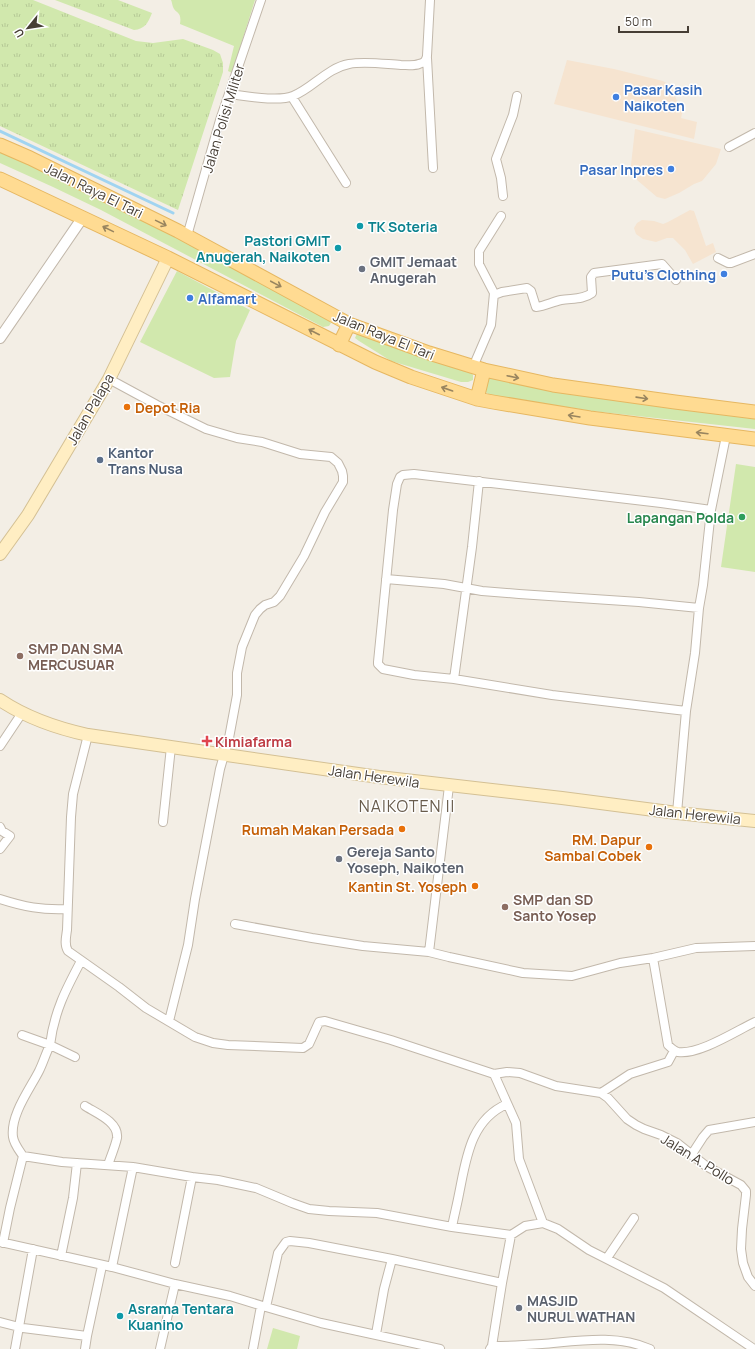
<svg xmlns="http://www.w3.org/2000/svg" width="755" height="1349" font-family="Manrope,sans-serif">
  <style>
    .commercial { fill: #f6e4d0 }
    .grass { fill: #d1e8ad }
    .park { fill: url(#park-tufts) }
    .lines { fill: none; stroke-linecap: round; stroke-linejoin: round }
    .stream { stroke: #a0d4f1; stroke-width: 3 }
    .minor-casing { stroke: #c2b8ab; stroke-width: 10 }
    .tertiary-casing { stroke: #c2b8ab; stroke-width: 12 }
    .secondary-casing { stroke: #d4c094; stroke-width: 14 }
    .primary-casing { stroke: #e6b761; stroke-width: 15 }
    .minor { stroke: #fff; stroke-width: 8 }
    .tertiary { stroke: #fff; stroke-width: 10 }
    .secondary { stroke: #ffeec3; stroke-width: 12 }
    .primary { stroke: #ffdb92; stroke-width: 13 }
    .oneway { stroke: #99855f }
    .shop-dot { fill: #3f7fe0; stroke: #fff; stroke-width: 1.5 }
    .culture-dot { fill: #0f9aa8; stroke: #fff; stroke-width: 1.5 }
    .worship-dot { fill: #6b7280; stroke: #fff; stroke-width: 1.5 }
    .food-dot { fill: #e8710a; stroke: #fff; stroke-width: 1.5 }
    .service-dot { fill: #5c6f8a; stroke: #fff; stroke-width: 1.5 }
    .leisure-dot { fill: #2e9e5b; stroke: #fff; stroke-width: 1.5 }
    .education-dot { fill: #8d6e63; stroke: #fff; stroke-width: 1.5 }
    .health-dot { fill: #e0444e; stroke: #fff; stroke-width: 1.5 }
    .labels { text-anchor: middle; dominant-baseline: central; stroke-width: 3; stroke-linejoin: round; paint-order: stroke }
    .shop-label { font-size: 14px; font-weight: bold; fill: #366cbe; stroke: #fff; text-anchor: start }
    .street-label { font-size: 14px; fill: #463e35; stroke: #fff }
    .culture-label { font-size: 14px; font-weight: bold; fill: #0d838f; stroke: #fff; text-anchor: start }
    .worship-label { font-size: 14px; font-weight: bold; fill: #5b616d; stroke: #fff; text-anchor: start }
    .food-label { font-size: 14px; font-weight: bold; fill: #c56008; stroke: #fff; text-anchor: end }
    .service-label { font-size: 14px; font-weight: bold; fill: #4e5e75; stroke: #fff; text-anchor: start }
    .leisure-label { font-size: 14px; font-weight: bold; fill: #27864d; stroke: #fff; text-anchor: end }
    .education-label { font-size: 14px; font-weight: bold; fill: #785e54; stroke: #fff; text-anchor: start }
    .health-label { font-size: 14px; font-weight: bold; fill: #be3a42; stroke: #fff; text-anchor: start }
    .quarter-label { font-size: 16px; letter-spacing: 1px; fill: #695c4c; stroke: #fff }
  </style>
  <defs>
    <pattern id="park-tufts" width="24" height="20" patternUnits="userSpaceOnUse"><rect width="24" height="20" fill="#d1e8ad"/><path d="M3 7l-1-3M5 7V3M7 7l1-3M15 17l-1-3M17 17v-4M19 17l1-3" fill="none" stroke="#b5c895"/></pattern>
  </defs>
  <rect width="100%" height="100%" fill="#f3eee5"/>
  <path class="commercial" d="M567 60 614 69 663 81 671 86 677 101V105L683 109 681 118 697 122 694 139 554 104Z
    M635 129 721 149 716 164 702 181 694 184 679 193 665 199 657 197 630 174Z
    M690 210 694 211 706 246 713 243 716 252 693 264 685 250 673 238H667L656 242 643 239 636 234 634 228 637 223 642 220 654 221 663 224 668 222Z"/>
  <path class="grass" d="M171 0H255L232 73 228 71 234 46 180 24C182 11 176 14 173 7 172 4 172 2 171 0Z
    M0 148 91 190 327 319 331 323 329 326 323 327 101 210 53 187 0 163Z
    M177 271 250 310 236 341 230 377 214 378 140 342Z
    M359 329 469 369 473 375V380L468 382H461L391 361 359 341 355 338Z
    M493 378 755 415V429L592 411 490 395 484 391 487 379Z
    M736 464 755 467V572L721 567Z
    M273 1328 300 1336 297 1349H267Z"/>
  <path class="park" d="M0 0H33L136 41 153 43 183 39 213 50 220 54 223 63V72L178 210 0 126Z
    M55 0H118L152 13C148 23 145 29 134 30Z"/>
  <g class="lines">
    <path class="stream" d="M0 131 173 213"/>
    <defs>
      <path id="minor" d="M427 58 433 168
        M229 94C246 96 278 102 293 96 313 88 327 68 349 64 365 61 384 64 401 65 407 65 414 66 419 64 424 63 426 61 427 56L430 0
        M292 97 346 183
        M729 147 755 133
        M503 196 501 178 496 159 513 115 517 96
        M187 236 220 120 261 0
        M718 258 728 263H731L755 254
        M494 295 502 292 527 288 531 291 536 307C545 306 552 302 561 300 571 298 583 300 592 293L591 277 594 273 662 264 676 280
        M473 367 491 325 494 293 479 264V251L501 216
        M109 379 157 405 206 429 237 438 262 442 300 454 331 457 338 463 342 471 343 476V482L325 512 304 556 280 596 274 602 265 605 260 609 255 615 242 647 237 673V695L229 738 220 769 195 899 188 945 169 1021
        M711 510 726 436
        M386 579 444 584 482 591 519 594 639 602 699 608
        M454 679 472 547 479 481
        M88 735 73 794 71 817 67 930C66 937 64 945 68 951L119 987 146 1008 195 1037 213 1043 228 1045 303 1048 309 1044 319 1022 325 1021 391 1040 494 1074 507 1072 520 1073 556 1086 601 1093 608 1098 627 1119 636 1125 644 1129 661 1135 677 1143 706 1166 741 1185 746 1191V1195L742 1229 741 1249 743 1263 748 1277 755 1286
        M0 746 22 713
        M449 786 429 952 449 957 523 973 572 976 620 963 653 958 668 1045C671 1048 674 1051 678 1052 699 1055 736 1031 755 1022
        M677 813 686 711 695 653 699 608 703 585 711 510 661 503 414 474 403 475 400 477 397 484 393 510 378 662V664L383 669 414 675 454 679 552 695 686 711
        M163 822 171 747
        M0 827 2 831 10 836 0 849
        M0 899C25 907 41 910 67 909
        M235 924 312 938 363 946 429 952
        M653 958 696 948 755 946
        M22 1035 50 1045C46 1053 43 1063 39 1071 30 1089 10 1115 13 1137 14 1144 19 1150 23 1156L62 1162 133 1167 192 1177 218 1180 256 1188 292 1203 309 1209 329 1211 377 1213 452 1227 511 1235 525 1226 543 1223 558 1229 589 1250 664 1288 754 1349
        M75 1057 50 1045C54 1012 66 989 81 961
        M494 1074 516 1123 519 1159 543 1223
        M601 1093 630 1074 668 1062 674 1051
        M85 1106C96 1113 119 1122 117 1138 115 1147 111 1156 108 1165
        M692 1154 703 1137 709 1130 755 1122
        M452 1227C454 1216 457 1205 459 1194 466 1160 470 1120 507 1104
        M0 1242 112 1267 175 1284 230 1296 266 1307 321 1323 440 1349
        M3 1243 10 1208 23 1156
        M61 1256 73 1198 77 1163
        M607 1258 634 1218
        M175 1263 192 1177
        M112 1267 133 1167
        M266 1307 278 1253 286 1242 290 1241 309 1243 392 1259
        M0 1322 23 1328 87 1336 85 1349
        M376 1334 384 1289 392 1259 502 1283
        M87 1336 102 1266
        M492 1346C509 1346 526 1345 542 1344 578 1341 616 1334 650 1349
        M15 1349 33 1249
        M160 1349 175 1284
        M253 1349 261 1306
        M490 1349 492 1346 502 1283 511 1235"/>
      <path id="tertiary" d="M0 338 83 217"/>
      <path id="secondary" d="M0 554 28 515 109 379 168 258
        M0 700C27 718 56 728 88 735L379 777 562 798 677 813 755 821"/>
      <path id="primary" d="M0 145 30 158 178 231 349 324 429 353 484 370 553 385 675 402 755 412
        M0 179 168 258 375 362 411 377 477 399 493 402 590 418 755 439
        M339 345 349 324
        M477 399 484 370"/>
    </defs>
    <use href="#minor" class="minor-casing"/>
    <use href="#tertiary" class="tertiary-casing"/>
    <use href="#secondary" class="secondary-casing"/>
    <use href="#primary" class="primary-casing"/>
    <use href="#minor" class="minor"/>
    <use href="#tertiary" class="tertiary"/>
    <use href="#secondary" class="secondary"/>
    <use href="#primary" class="primary"/>
  </g>
  <defs><path id="oneway-shaft" d="M-6 0H5M1.5-3L5.5 0L1.5 3" fill="none" stroke-width="1.6" stroke-linecap="round" stroke-linejoin="round"/></defs>
  <g class="oneway">
    <use href="#oneway-shaft" transform="translate(161 223) rotate(26)"/>
    <use href="#oneway-shaft" transform="translate(108 229) rotate(-154)"/>
    <use href="#oneway-shaft" transform="translate(276 284) rotate(28)"/>
    <use href="#oneway-shaft" transform="translate(314 332) rotate(-153)"/>
    <use href="#oneway-shaft" transform="translate(513 377) rotate(12)"/>
    <use href="#oneway-shaft" transform="translate(447 389) rotate(-161)"/>
    <use href="#oneway-shaft" transform="translate(642 398) rotate(8)"/>
    <use href="#oneway-shaft" transform="translate(574 416) rotate(-171)"/>
    <use href="#oneway-shaft" transform="translate(702 433) rotate(-173)"/>
  </g>
  <g class="shop-dot">
    <circle cx="616" cy="97" r="4"/>
    <circle cx="671" cy="169" r="4"/>
    <circle cx="724" cy="274" r="4"/>
    <circle cx="190" cy="298" r="4"/>
  </g>
  <g class="culture-dot">
    <circle cx="360" cy="226" r="4"/>
    <circle cx="338" cy="248" r="4"/>
    <circle cx="120" cy="1316" r="4"/>
  </g>
  <g class="worship-dot">
    <circle cx="362" cy="269" r="4"/>
    <circle cx="339" cy="859" r="4"/>
    <circle cx="519" cy="1308" r="4"/>
  </g>
  <g class="food-dot">
    <circle cx="127" cy="407" r="4"/>
    <circle cx="402" cy="829" r="4"/>
    <circle cx="649" cy="847" r="4"/>
    <circle cx="475" cy="886" r="4"/>
  </g>
  <circle class="service-dot" cx="100" cy="460" r="4"/>
  <circle class="leisure-dot" cx="742" cy="517" r="4"/>
  <g class="education-dot">
    <circle cx="20" cy="656" r="4"/>
    <circle cx="505" cy="907" r="4"/>
  </g>
  <path class="health-dot" d="M205 735h4v4h4v4h-4v4h-4v-4h-4v-4h4z"/>
  <g class="labels">
    <g class="shop-label">
      <text x="624" y="89">Pasar Kasih<tspan x="624" dy="16">Naikoten</tspan></text>
      <text x="663" y="169" text-anchor="end">Pasar Inpres</text>
      <text x="716" y="274" text-anchor="end">Putu's Clothing</text>
      <text x="198" y="298">Alfamart</text>
    </g>
    <g class="street-label">
      <text transform="translate(223 118) rotate(-73)">Jalan Polisi Militer</text>
      <text transform="translate(94 190) rotate(26)">Jalan Raya El Tari</text>
      <text transform="translate(384 335) rotate(22)">Jalan Raya El Tari</text>
      <text transform="translate(90 409) rotate(-60)">Jalan Palapa</text>
      <text transform="translate(374 776) rotate(8)">Jalan Herewila</text>
      <text transform="translate(695 814) rotate(6)">Jalan Herewila</text>
      <text transform="translate(698 1159) rotate(32)">Jalan A. Pollo</text>
    </g>
    <g class="culture-label">
      <text x="368" y="226">TK Soteria</text>
      <text x="330" y="240" text-anchor="end">Pastori GMIT<tspan x="330" dy="16">Anugerah, Naikoten</tspan></text>
      <text x="128" y="1308">Asrama Tentara<tspan x="128" dy="16">Kuanino</tspan></text>
    </g>
    <g class="worship-label">
      <text x="370" y="261">GMIT Jemaat<tspan x="370" dy="16">Anugerah</tspan></text>
      <text x="347" y="851">Gereja Santo<tspan x="347" dy="16">Yoseph, Naikoten</tspan></text>
      <text x="527" y="1300">MASJID<tspan x="527" dy="16">NURUL WATHAN</tspan></text>
    </g>
    <g class="food-label">
      <text x="135" y="407" text-anchor="start">Depot Ria</text>
      <text x="394" y="829">Rumah Makan Persada</text>
      <text x="641" y="839">RM. Dapur<tspan x="641" dy="16">Sambal Cobek</tspan></text>
      <text x="467" y="886">Kantin St. Yoseph</text>
    </g>
    <g class="service-label">
      <text x="108" y="452">Kantor<tspan x="108" dy="16">Trans Nusa</tspan></text>
    </g>
    <g class="leisure-label">
      <text x="734" y="517">Lapangan Polda</text>
    </g>
    <g class="education-label">
      <text x="28" y="648">SMP DAN SMA<tspan x="28" dy="16">MERCUSUAR</tspan></text>
      <text x="513" y="899">SMP dan SD<tspan x="513" dy="16">Santo Yosep</tspan></text>
    </g>
    <g class="health-label">
      <text x="215" y="741">Kimiafarma</text>
    </g>
    <g class="quarter-label">
      <text x="407" y="806">NAIKOTEN II</text>
    </g>
  </g>
  <g transform="translate(28 28) rotate(240)" stroke="#ffffff" stroke-width="3" paint-order="stroke">
  <path d="M0-3L7 15L0 10L-7 15Z" fill="#463e35"/>
  <text y="-6" font-size="11" font-weight="bold" text-anchor="middle" fill="#463e35">U</text>
  </g>
  <path d="M619 26v6h69v-6" fill="none" stroke="#463e35" stroke-width="2"/>
  <text x="625" y="26" font-size="12" fill="#463e35" stroke="#ffffff" stroke-width="3" paint-order="stroke">50 m</text>
</svg>
